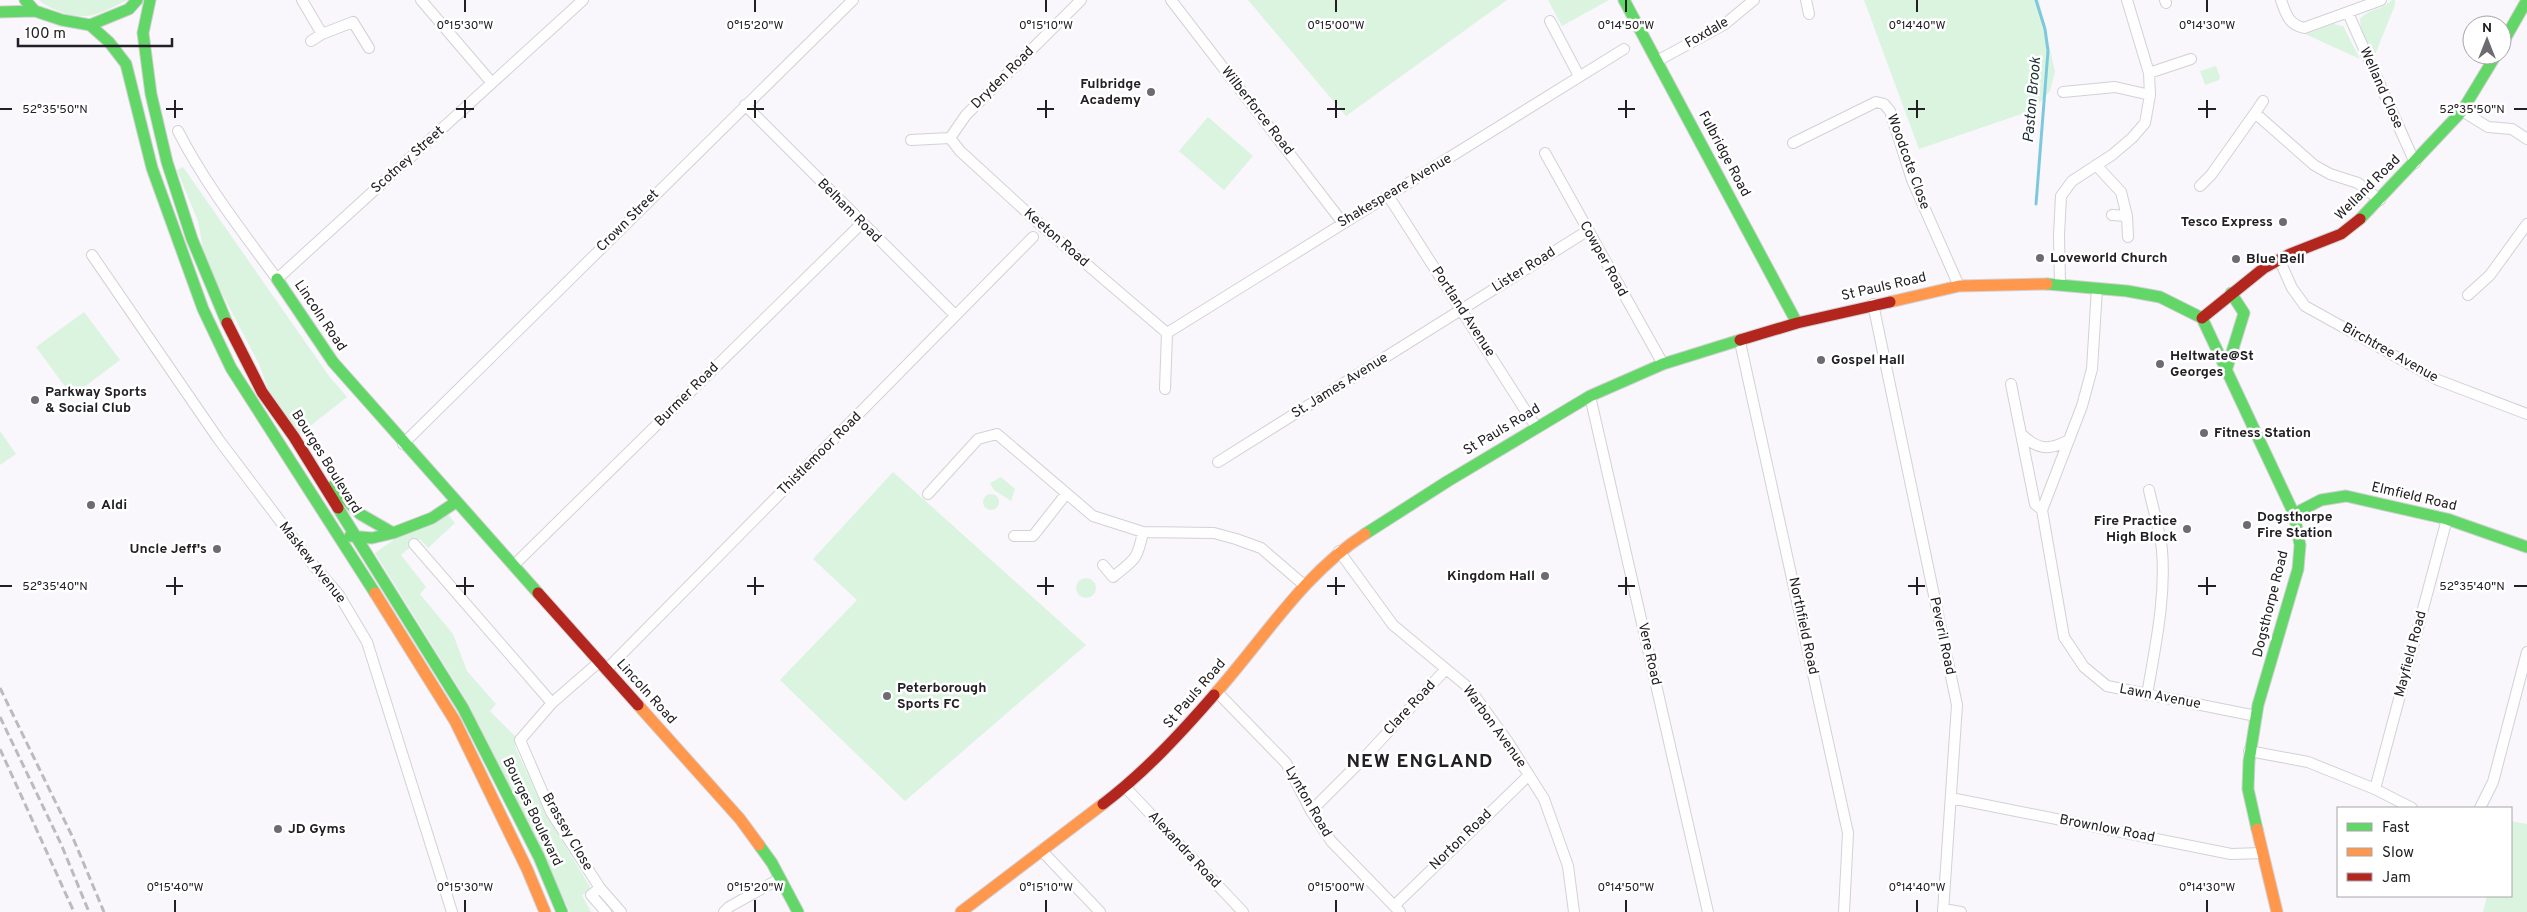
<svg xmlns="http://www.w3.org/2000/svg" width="2527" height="912" font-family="Overpass,sans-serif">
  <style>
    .green { fill: #daf4e0 }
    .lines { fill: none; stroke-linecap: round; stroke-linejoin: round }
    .stream { stroke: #7cc9df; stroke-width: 3 }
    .street-casing { stroke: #d3d1d5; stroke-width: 12 }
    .fast-casing { stroke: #d3d1d5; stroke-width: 13 }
    .slow-casing { stroke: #d3d1d5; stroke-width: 13 }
    .jam-casing { stroke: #d3d1d5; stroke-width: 13 }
    .street { stroke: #fefeff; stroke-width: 10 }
    .fast { stroke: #63d668; stroke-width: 11 }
    .slow { stroke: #ff974d; stroke-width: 11 }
    .jam { stroke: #b3261e; stroke-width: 11 }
    .rail { stroke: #bcbbbc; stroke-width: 3; stroke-dasharray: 8 4; stroke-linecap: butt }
    .ticks { fill: none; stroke: #222024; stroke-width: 2 }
    .poi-dot { fill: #6d6b70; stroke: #fff; stroke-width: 2 }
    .labels { text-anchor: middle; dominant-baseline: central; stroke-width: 5; stroke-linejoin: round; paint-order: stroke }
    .street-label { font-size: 14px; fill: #222024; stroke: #fff }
    .poi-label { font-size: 14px; font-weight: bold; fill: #222024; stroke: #fff; text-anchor: start }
    .water-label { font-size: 15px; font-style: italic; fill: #1a2e33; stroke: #fff }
    .district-label { font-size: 19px; font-weight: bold; letter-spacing: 1px; fill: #222024; stroke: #fff }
    .ticks-label { font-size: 12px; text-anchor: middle; fill: #222024; stroke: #fff; stroke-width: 5; stroke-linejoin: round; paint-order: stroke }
  </style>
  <rect width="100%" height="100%" fill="#f9f6fc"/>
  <path class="green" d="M39 0H128C116 5 100 15 87 16 71 17 51 10 39 0Z
    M1248 0H1507L1346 116Z
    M1548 0H1609L1562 26Z
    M1864 0H2039L2055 72 2050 91 2033 110 1919 149Z
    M2392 0H2395V5L2374 57 2361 29 2360 19C2368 9 2382 10 2392 0Z
    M2333 24 2343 26 2360 59 2305 34Z
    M2216 66 2220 77 2219 80 2205 85 2200 71Z
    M1208 117 1253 156 1224 190 1179 151Z
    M183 167 329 376 347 397 300 434 269 391 259 364 214 278 203 249 198 221 177 170Z
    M84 312 120 360 72 396 36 347Z
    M0 431 16 454 0 465Z
    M893 472 1086 645 905 801 780 680 857 600 813 559Z
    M1001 477 1015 489 1011 501 994 490 990 483Z
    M983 502a8 8 0 1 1 16 0a8 8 0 1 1-16 0Z
    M447 513 455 523 428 548 420 539 401 555 426 587 420 594 453 634 467 671 496 704 490 711 515 736V747L546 814 592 890 582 895 591 912H570L468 703 375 553 402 534Z
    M1076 588a10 10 0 1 1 20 0a10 10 0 1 1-20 0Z
    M2511 821 2527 824V912H2483L2487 896H2511Z"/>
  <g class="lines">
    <path class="stream" d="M2036 204 2048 51 2045 29 2036 0"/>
    <defs>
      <path id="street" d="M302 0 322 34 311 41
        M421 0 492 83
        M1171 0 1343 223
        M1806 0 1809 14
        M2165 0 2166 3
        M2281 0C2286 14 2288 24 2304 28L2381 0
        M2348 13 2415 163
        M1550 21 1579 76
        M322 34 353 22 369 48
        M1657 61 1725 24 1754 0
        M2149 73 2191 59
        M2063 92 2115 87 2150 95
        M745 105 955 315
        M2462 111 2488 127 2512 129 2527 139
        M2255 113 2263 101
        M178 131C205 184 242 231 277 279L583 0
        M950 138 960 151 1043 227 1167 333
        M950 138 966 115 1081 0
        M911 140 950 138
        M1793 143 1876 102 1884 104 1890 111 1912 180 1959 286
        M1545 153 1663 364
        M2096 165 2121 192 2127 216 2128 237
        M2200 186 2211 175 2255 113 2314 165 2330 174 2358 183 2380 200
        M1389 197 1536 427
        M2112 215 2127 216
        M92 255 219 440 314 566 339 595 367 642 452 912
        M2279 259 2292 288 2305 306 2438 380 2527 414
        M2060 284 2059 235 2061 196 2072 181 2112 155 2132 138 2145 123 2150 95 2149 73 2127 0
        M2097 288 2092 369 2082 406 2042 510 2064 637 2084 667 2107 686 2256 716
        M2468 295 2490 275 2527 224
        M1873 304 1957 705 1943 912
        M1167 333 1624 49
        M1740 342 1848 833 1844 912
        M2011 384 2035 504 2042 510
        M1165 389 1167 333
        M1590 396 1708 912
        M2021 434C2037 449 2048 451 2067 441
        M403 444 853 0
        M1218 462 1587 231
        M928 494 978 439 997 434 1093 516 1143 532 1214 533 1236 539 1261 548 1304 585
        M1014 536H1033L1066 494
        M414 544 552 703
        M1339 551 1393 625 1469 688 1508 742 1544 799 1568 866 1574 912
        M1103 565 1113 577C1135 559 1137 561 1143 532
        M513 566 861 224
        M599 662 552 703 520 740 551 812 600 888 621 912
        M606 670 1033 237
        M1217 692 1286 763 1311 811 1331 841 1400 912
        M2147 695C2155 647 2166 599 2162 550 2160 530 2153 509 2149 490
        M2249 751 2308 762 2375 789 2412 808
        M1125 787 1243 912
        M2375 789 2447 519
        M1951 798 2231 854 2263 853
        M2480 808 2493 782 2527 652
        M1311 811 1364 758 1446 669
        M1041 850 1100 912
        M600 888 591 895 606 912
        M1394 906 1529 775
        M1943 909 1961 912
        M724 912 729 907 779 879"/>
      <path id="fast" d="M25 0 35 11 62 20 90 25 129 9 137 0
        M150 0 143 33 151 94 167 162 192 239 227 323
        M1624 0 1797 323
        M0 12 35 11
        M90 25 109 42 126 64 152 168 203 309 231 368 375 593
        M2502 44 2527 0
        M2360 219 2462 111 2496 55
        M277 279 333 362 538 593
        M2047 284 2127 291 2160 297 2202 318
        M2202 318 2294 514 2300 545 2298 569 2258 705 2249 761 2248 789 2257 829
        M2227 368 2244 313 2231 293
        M333 486 360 514 393 533
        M338 508 463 708 539 857 562 912
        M2294 514 2321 500 2346 496 2447 519 2527 547
        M393 533 432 518 456 502
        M1365 534 1448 481 1590 396 1663 364 1740 340
        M350 536 372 538 393 533
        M759 845 772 863 798 912"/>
      <path id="slow" d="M1890 302 1959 286 2047 284
        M375 593 455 721 527 869 545 912
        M1214 695C1264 639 1302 575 1365 534
        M638 705 740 819 759 845
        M2257 829 2277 912
        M961 912 1103 804"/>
      <path id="jam" d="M2202 318 2264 268 2290 254 2341 234 2360 219
        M227 323 262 392 294 437 338 508
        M1740 340 1797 323 1890 302
        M538 593 638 705
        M1103 804C1145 772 1180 734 1214 695"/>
    </defs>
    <use href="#street" class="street-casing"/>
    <use href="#fast" class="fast-casing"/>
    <use href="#slow" class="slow-casing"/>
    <use href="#jam" class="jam-casing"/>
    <use href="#street" class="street"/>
    <use href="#fast" class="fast"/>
    <use href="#slow" class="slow"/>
    <use href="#jam" class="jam"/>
    <path class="rail" d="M0 688 73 838 104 912
      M0 717 61 844 89 912
      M0 749 74 912"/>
  </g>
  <path class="ticks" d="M465 0V12M755 0V12M1046 0V12M1336 0V12M1626 0V12M1917 0V12M2207 0V12M175 100V118M465 100V118M755 100V118M1046 100V118M1336 100V118M1626 100V118M1917 100V118M2207 100V118M0 109H12M166 109H183M456 109H474M747 109H764M1037 109H1054M1327 109H1345M1618 109H1635M1908 109H1925M2198 109H2216M2514 109H2527M175 577V595M465 577V595M755 577V595M1046 577V595M1336 577V595M1626 577V595M1917 577V595M2207 577V595M0 586H12M166 586H183M456 586H474M747 586H764M1037 586H1054M1327 586H1345M1618 586H1635M1908 586H1925M2198 586H2216M2514 586H2527M175 900V912M465 900V912M755 900V912M1046 900V912M1336 900V912M1626 900V912M1917 900V912M2207 900V912"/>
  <g class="poi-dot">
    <circle cx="1151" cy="92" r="5"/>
    <circle cx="2283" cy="222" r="5"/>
    <circle cx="2040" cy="258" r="5"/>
    <circle cx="2236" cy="259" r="5"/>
    <circle cx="1821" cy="360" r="5"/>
    <circle cx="2160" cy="364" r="5"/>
    <circle cx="35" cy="400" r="5"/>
    <circle cx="2204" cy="433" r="5"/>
    <circle cx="91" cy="505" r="5"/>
    <circle cx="2247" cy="525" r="5"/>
    <circle cx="2187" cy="529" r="5"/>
    <circle cx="217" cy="549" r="5"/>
    <circle cx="1545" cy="576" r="5"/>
    <circle cx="887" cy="696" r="5"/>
    <circle cx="278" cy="829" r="5"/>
  </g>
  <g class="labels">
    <g class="street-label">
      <text transform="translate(1707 33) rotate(-30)">Foxdale</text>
      <text transform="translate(1003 78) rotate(-45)">Dryden Road</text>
      <text transform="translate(2381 88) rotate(66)">Welland Close</text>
      <text transform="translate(1257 111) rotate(52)">Wilberforce Road</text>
      <text transform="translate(1724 154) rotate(62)">Fulbridge Road</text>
      <text transform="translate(408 160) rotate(-42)">Scotney Street</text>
      <text transform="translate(1908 162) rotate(70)">Woodcote Close</text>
      <text transform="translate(2368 188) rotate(-45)">Welland Road</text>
      <text transform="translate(1395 191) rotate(-31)">Shakespeare Avenue</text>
      <text transform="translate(849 211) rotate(45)">Belham Road</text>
      <text transform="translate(628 221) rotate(-45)">Crown Street</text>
      <text transform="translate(1056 238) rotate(41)">Keeton Road</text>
      <text transform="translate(1603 259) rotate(61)">Cowper Road</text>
      <text transform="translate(1524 270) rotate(-32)">Lister Road</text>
      <text transform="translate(1884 287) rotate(-13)">St Pauls Road</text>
      <text transform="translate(1463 312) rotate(57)">Portland Avenue</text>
      <text transform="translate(320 316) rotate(56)">Lincoln Road</text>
      <text transform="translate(2390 353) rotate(29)">Birchtree Avenue</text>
      <text transform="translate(1340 386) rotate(-32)">St. James Avenue</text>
      <text transform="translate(687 395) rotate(-45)">Burmer Road</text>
      <text transform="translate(1502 430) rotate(-31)">St Pauls Road</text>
      <text transform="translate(820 454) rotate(-45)">Thistlemoor Road</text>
      <text transform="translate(326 462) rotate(58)">Bourges Boulevard</text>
      <text transform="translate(2414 497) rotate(13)">Elmfield Road</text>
      <text transform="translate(312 563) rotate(52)">Maskew Avenue</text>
      <text transform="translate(2271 604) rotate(-76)">Dogsthorpe Road</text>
      <text transform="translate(1803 626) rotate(78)">Northfield Road</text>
      <text transform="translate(1942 636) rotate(78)">Peveril Road</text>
      <text transform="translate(1649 654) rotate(77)">Vere Road</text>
      <text transform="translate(2411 654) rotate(-75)">Mayfield Road</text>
      <text transform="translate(646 692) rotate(48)">Lincoln Road</text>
      <text transform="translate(1195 694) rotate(-49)">St Pauls Road</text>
      <text transform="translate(2160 697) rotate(11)">Lawn Avenue</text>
      <text transform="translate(1410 708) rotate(-47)">Clare Road</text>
      <text transform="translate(1494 727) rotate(54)">Warbon Avenue</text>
      <text transform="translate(1308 802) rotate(60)">Lynton Road</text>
      <text transform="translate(532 812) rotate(64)">Bourges Boulevard</text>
      <text transform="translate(2107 829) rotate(11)">Brownlow Road</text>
      <text transform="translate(567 832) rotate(60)">Brassey Close</text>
      <text transform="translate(1461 840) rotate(-44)">Norton Road</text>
      <text transform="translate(1184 850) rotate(47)">Alexandra Road</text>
    </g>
    <g class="poi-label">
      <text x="1141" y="84" text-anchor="end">Fulbridge<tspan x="1141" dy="16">Academy</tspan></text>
      <text x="2273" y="222" text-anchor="end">Tesco Express</text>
      <text x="2050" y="258">Loveworld Church</text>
      <text x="2246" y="259">Blue Bell</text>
      <text x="2170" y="356">Heltwate@St<tspan x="2170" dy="16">Georges</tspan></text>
      <text x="1831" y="360">Gospel Hall</text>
      <text x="45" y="392">Parkway Sports<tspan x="45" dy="16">&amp; Social Club</tspan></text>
      <text x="2214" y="433">Fitness Station</text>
      <text x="101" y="505">Aldi</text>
      <text x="2257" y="517">Dogsthorpe<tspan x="2257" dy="16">Fire Station</tspan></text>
      <text x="2177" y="521" text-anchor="end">Fire Practice<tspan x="2177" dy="16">High Block</tspan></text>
      <text x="207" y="549" text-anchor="end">Uncle Jeff's</text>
      <text x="1535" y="576" text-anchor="end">Kingdom Hall</text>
      <text x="897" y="688">Peterborough<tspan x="897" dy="16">Sports FC</tspan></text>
      <text x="288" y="829">JD Gyms</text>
    </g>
    <g class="water-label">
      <text transform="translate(2033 100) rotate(-85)">Paston Brook</text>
    </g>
    <g class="district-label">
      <text x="1420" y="762">NEW ENGLAND</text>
    </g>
  </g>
  <g class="ticks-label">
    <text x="465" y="29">0°15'30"W</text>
    <text x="755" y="29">0°15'20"W</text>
    <text x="1046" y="29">0°15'10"W</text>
    <text x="1336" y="29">0°15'00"W</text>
    <text x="1626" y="29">0°14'50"W</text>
    <text x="1917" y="29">0°14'40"W</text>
    <text x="2207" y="29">0°14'30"W</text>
    <text x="55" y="113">52°35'50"N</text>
    <text x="2472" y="113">52°35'50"N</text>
    <text x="55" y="590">52°35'40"N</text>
    <text x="2472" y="590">52°35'40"N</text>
    <text x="175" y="891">0°15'40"W</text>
    <text x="465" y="891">0°15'30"W</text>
    <text x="755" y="891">0°15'20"W</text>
    <text x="1046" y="891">0°15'10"W</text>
    <text x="1336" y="891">0°15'00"W</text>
    <text x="1626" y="891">0°14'50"W</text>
    <text x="1917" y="891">0°14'40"W</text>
    <text x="2207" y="891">0°14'30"W</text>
  </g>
  <rect x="2337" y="807" width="175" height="90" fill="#ffffff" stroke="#a7a6a7"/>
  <rect x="2347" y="823" width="25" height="8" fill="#63d668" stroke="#a7a6a7"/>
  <text x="2382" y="832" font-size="15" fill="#222024">Fast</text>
  <rect x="2347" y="848" width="25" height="8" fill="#ff974d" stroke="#a7a6a7"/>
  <text x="2382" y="857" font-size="15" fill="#222024">Slow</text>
  <rect x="2347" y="873" width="25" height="8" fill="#b3261e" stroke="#a7a6a7"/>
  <text x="2382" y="882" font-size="15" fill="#222024">Jam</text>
  <g transform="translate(2487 40)"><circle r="24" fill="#ffffff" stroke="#a7a6a7"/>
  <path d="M0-4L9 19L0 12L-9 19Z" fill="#6d6b70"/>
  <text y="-8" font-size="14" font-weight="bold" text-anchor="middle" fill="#222024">N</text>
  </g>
  <path d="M18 38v8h154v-8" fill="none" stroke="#222024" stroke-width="2.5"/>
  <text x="25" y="38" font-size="15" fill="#222024" stroke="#ffffff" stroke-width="4" paint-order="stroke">100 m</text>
</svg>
